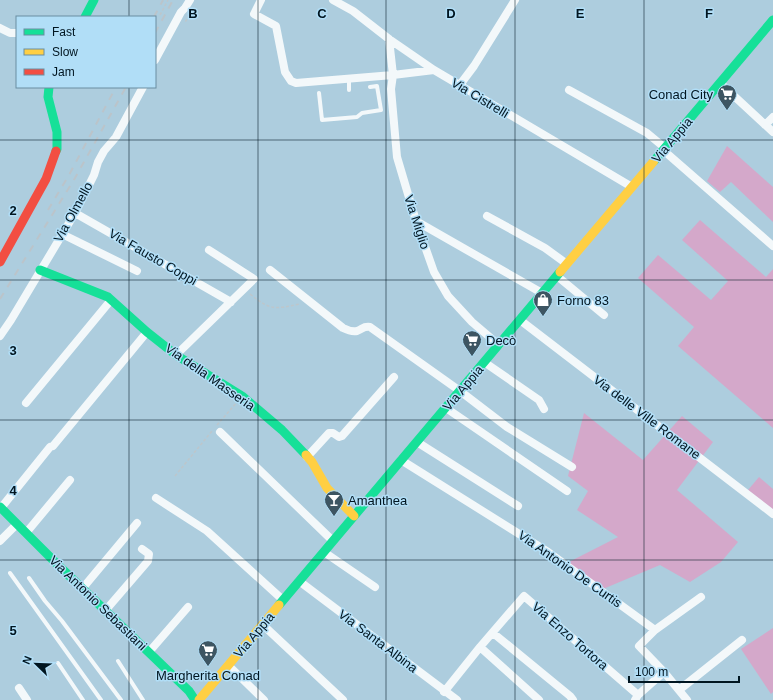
<svg xmlns="http://www.w3.org/2000/svg" width="773" height="700" font-family="Arial,sans-serif">
  <style>
    .grass { fill: #d4a8ca }
    .lines { fill: none; stroke-linecap: round; stroke-linejoin: round }
    .path { stroke: #bdc6cb; stroke-width: 1.5; stroke-dasharray: 3 2; stroke-linecap: butt }
    .lane { stroke: #f3f8fa; stroke-width: 4 }
    .street { stroke: #f3f8fa; stroke-width: 8 }
    .fast { stroke: #16e098; stroke-width: 9 }
    .slow { stroke: #ffcf43; stroke-width: 9 }
    .jam { stroke: #f24e42; stroke-width: 9 }
    .rail { stroke: #bbc4ca; stroke-width: 2; stroke-dasharray: 7 7; stroke-linecap: butt }
    .grid { fill: none; stroke: #001520; stroke-width: 1; stroke-opacity: 0.55 }
    .labels { text-anchor: middle; dominant-baseline: central; stroke-width: 3; stroke-linejoin: round; paint-order: stroke }
    .poi-label { font-size: 13px; fill: #001520; stroke: #b1def7; text-anchor: start }
    .street-label { font-size: 13px; fill: #001520; stroke: #b1def7 }
    .grid-label { font-size: 13px; text-anchor: middle; font-weight: bold; fill: #001520; stroke: #b1def7; stroke-width: 3; stroke-linejoin: round; paint-order: stroke }
  </style>
  <rect width="100%" height="100%" fill="#adcdde"/>
  <path class="grass" d="M727 146 773 187V222L731 182 720 192 707 181Z
    M700 220 766 277 773 269V428L678 346 694 327 638 278 658 255 711 300 728 281 682 240Z
    M584 413 643 460 682 416 713 442 677 490 738 542 721 562 690 582 660 565 603 589 567 563 618 537 577 510 588 491 568 476Z
    M759 477 773 489V510L748 490Z
    M773 628V692L771 694 741 649Z"/>
  <g class="lines">
    <path class="path" d="M160 15 168 0
      M185 21H186L189 15
      M250 294C271 311 274 309 300 304
      M217 425 237 402
      M175 476 212 431"/>
    <path class="lane" d="M349 79V90
      M319 93 322 120 357 117 362 113 381 110 377 86 370 87
      M10 573 101 700
      M29 578 45 601 62 621 121 700
      M118 661 143 700
      M58 663 83 700"/>
    <path class="street" d="M261 0 254 14 276 26 285 72 291 81 296 83 393 75 434 70
      M333 0 353 11 389 39 434 70 632 187
      M0 28 10 33H17
      M389 39 393 75 391 89 397 157 416 221 434 272 448 296 472 322 499 345
      M155 60 181 12 185 8 190 0
      M720 83 773 132
      M459 86 474 66 515 0
      M569 90 647 133 665 148
      M765 125 773 117
      M663 150 773 246
      M75 213 231 302
      M487 216 545 248 567 264
      M416 221 542 293
      M62 234 137 271
      M270 270 343 328C347 330 352 332 357 331 363 329 363 326 370 327L460 391 507 427 572 467
      M557 276 604 315
      M520 320 773 514
      M0 336 11 320 75 213 94 175 98 162 104 151 116 137 143 87
      M176 355 254 279 209 250
      M484 362 539 400 544 409
      M26 403 111 300
      M446 408 567 491
      M220 432 333 541
      M417 442 518 506
      M53 446 147 332
      M307 457 329 433H333L339 437 342 436 394 377
      M401 460 548 552 655 630 639 646 664 672 687 700
      M156 498 207 531 283 600
      M1 508 50 447
      M26 533 70 480
      M0 541 17 524
      M324 552 375 587
      M299 581 457 700
      M82 589 137 523
      M105 611 148 561 149 554 142 549
      M263 625 343 700
      M655 630 701 597
      M493 633 570 696 573 700
      M480 647 539 700
      M149 652 188 607
      M228 665 264 700
      M19 688 27 700
      M679 690 742 640
      M444 692 480 647 524 596 638 695
      M635 700 638 695 664 672"/>
    <path class="fast" d="M85 17 94 0
      M49 87 48 97 57 132V149L56 151
      M654 161 773 20
      M40 270 108 297 147 332 176 355 242 396 282 430 306 455
      M0 507 59 566 189 691 195 700
      M279 605 560 272"/>
    <path class="slow" d="M560 272 654 161
      M306 455 312 462 327 488 354 516
      M199 700 279 605"/>
    <path class="jam" d="M0 262 46 179 56 151"/>
    <path class="rail" d="M154 17 163 0
      M155 33 173 0
      M48 210 69 175 116 87
      M0 299 75 178 126 87"/>
  </g>
  <path class="grid" d="M129 0V17M258 0V700M386 0V700M515 0V700M644 0V700M129 87V700M0 140H773M0 280H773M0 420H773M0 560H773"/>
  <defs>
    <symbol id="supermarket-pin" viewBox="-11 -11 22 30"><path d="M0 17L-7.5 6A9.5 9.5 0 1 1 7.5 6Z" fill="#3d5562" stroke="#b1def7"/><path d="M-6-5.5h2.5l.6 2H6L4.5 2H-2.5L-4.4-4H-6ZM-1.5 3.2a1.3 1.3 0 1 0 .1 0ZM3 3.2a1.3 1.3 0 1 0 .1 0Z" fill="#fff"/></symbol>
    <symbol id="shop-pin" viewBox="-11 -11 22 30"><path d="M0 17L-7.5 6A9.5 9.5 0 1 1 7.5 6Z" fill="#3d5562" stroke="#b1def7"/><path d="M-5-2.5h2.3a2.7 3.5 0 0 1 5.4 0H5L5.5 6h-11ZM-1.5-2.5h3a1.5 2.3 0 0 0-3 0Z" fill="#fff"/></symbol>
    <symbol id="bar-pin" viewBox="-11 -11 22 30"><path d="M0 17L-7.5 6A9.5 9.5 0 1 1 7.5 6Z" fill="#3d5562" stroke="#b1def7"/><path d="M-6-5H6L.8 .8V4.5H3.5V6h-7V4.5H-.8V.8Z" fill="#fff"/></symbol>
  </defs>
  <g fill-rule="evenodd">
    <use href="#supermarket-pin" x="716" y="83" width="22" height="30"/>
    <use href="#shop-pin" x="532" y="289" width="22" height="30"/>
    <use href="#supermarket-pin" x="461" y="329" width="22" height="30"/>
    <use href="#bar-pin" x="323" y="489" width="22" height="30"/>
    <use href="#supermarket-pin" x="197" y="639" width="22" height="30"/>
  </g>
  <g class="labels">
    <g class="poi-label">
      <text x="713" y="94" text-anchor="end">Conad City</text>
      <text x="557" y="300">Forno 83</text>
      <text x="486" y="340">Decò</text>
      <text x="348" y="500">Amanthea</text>
      <text x="208" y="675" text-anchor="middle">Margherita Conad</text>
    </g>
    <g class="street-label">
      <text transform="translate(480 98) rotate(31)">Via Cistrelli</text>
      <text transform="translate(672 140) rotate(-50)">Via Appia</text>
      <text transform="translate(73 212) rotate(-61)">Via Olmello</text>
      <text transform="translate(417 222) rotate(72)">Via Miglio</text>
      <text transform="translate(153 257) rotate(30)">Via Fausto Coppi</text>
      <text transform="translate(210 377) rotate(35)">Via della Masseria</text>
      <text transform="translate(463 388) rotate(-50)">Via Appia</text>
      <text transform="translate(647 417) rotate(37)">Via delle Ville Romane</text>
      <text transform="translate(570 569) rotate(35)">Via Antonio De Curtis</text>
      <text transform="translate(98 603) rotate(44)">Via Antonio Sebastiani</text>
      <text transform="translate(254 635) rotate(-50)">Via Appia</text>
      <text transform="translate(570 636) rotate(41)">Via Enzo Tortora</text>
      <text transform="translate(378 641) rotate(37)">Via Santa Albina</text>
    </g>
  </g>
  <g class="grid-label">
    <text x="193" y="18">B</text>
    <text x="322" y="18">C</text>
    <text x="451" y="18">D</text>
    <text x="580" y="18">E</text>
    <text x="709" y="18">F</text>
    <text x="13" y="215">2</text>
    <text x="13" y="355">3</text>
    <text x="13" y="495">4</text>
    <text x="13" y="635">5</text>
  </g>
  <rect x="16" y="16" width="140" height="72" fill="#b1def7" stroke="#6a8ea1"/>
  <rect x="24" y="29" width="20" height="6" fill="#16e098" stroke="#6a8ea1"/>
  <text x="52" y="36" font-size="12" fill="#001520">Fast</text>
  <rect x="24" y="49" width="20" height="6" fill="#ffcf43" stroke="#6a8ea1"/>
  <text x="52" y="56" font-size="12" fill="#001520">Slow</text>
  <rect x="24" y="69" width="20" height="6" fill="#f24e42" stroke="#6a8ea1"/>
  <text x="52" y="76" font-size="12" fill="#001520">Jam</text>
  <g transform="translate(36 664) rotate(293)" stroke="#b1def7" stroke-width="3" paint-order="stroke">
  <path d="M0-3L7 15L0 10L-7 15Z" fill="#001520"/>
  <text y="-6" font-size="11" font-weight="bold" text-anchor="middle" fill="#001520">N</text>
  </g>
  <path d="M629 676v6h110v-6" fill="none" stroke="#001520" stroke-width="2"/>
  <text x="635" y="676" font-size="12" fill="#001520" stroke="#b1def7" stroke-width="3" paint-order="stroke">100 m</text>
</svg>
